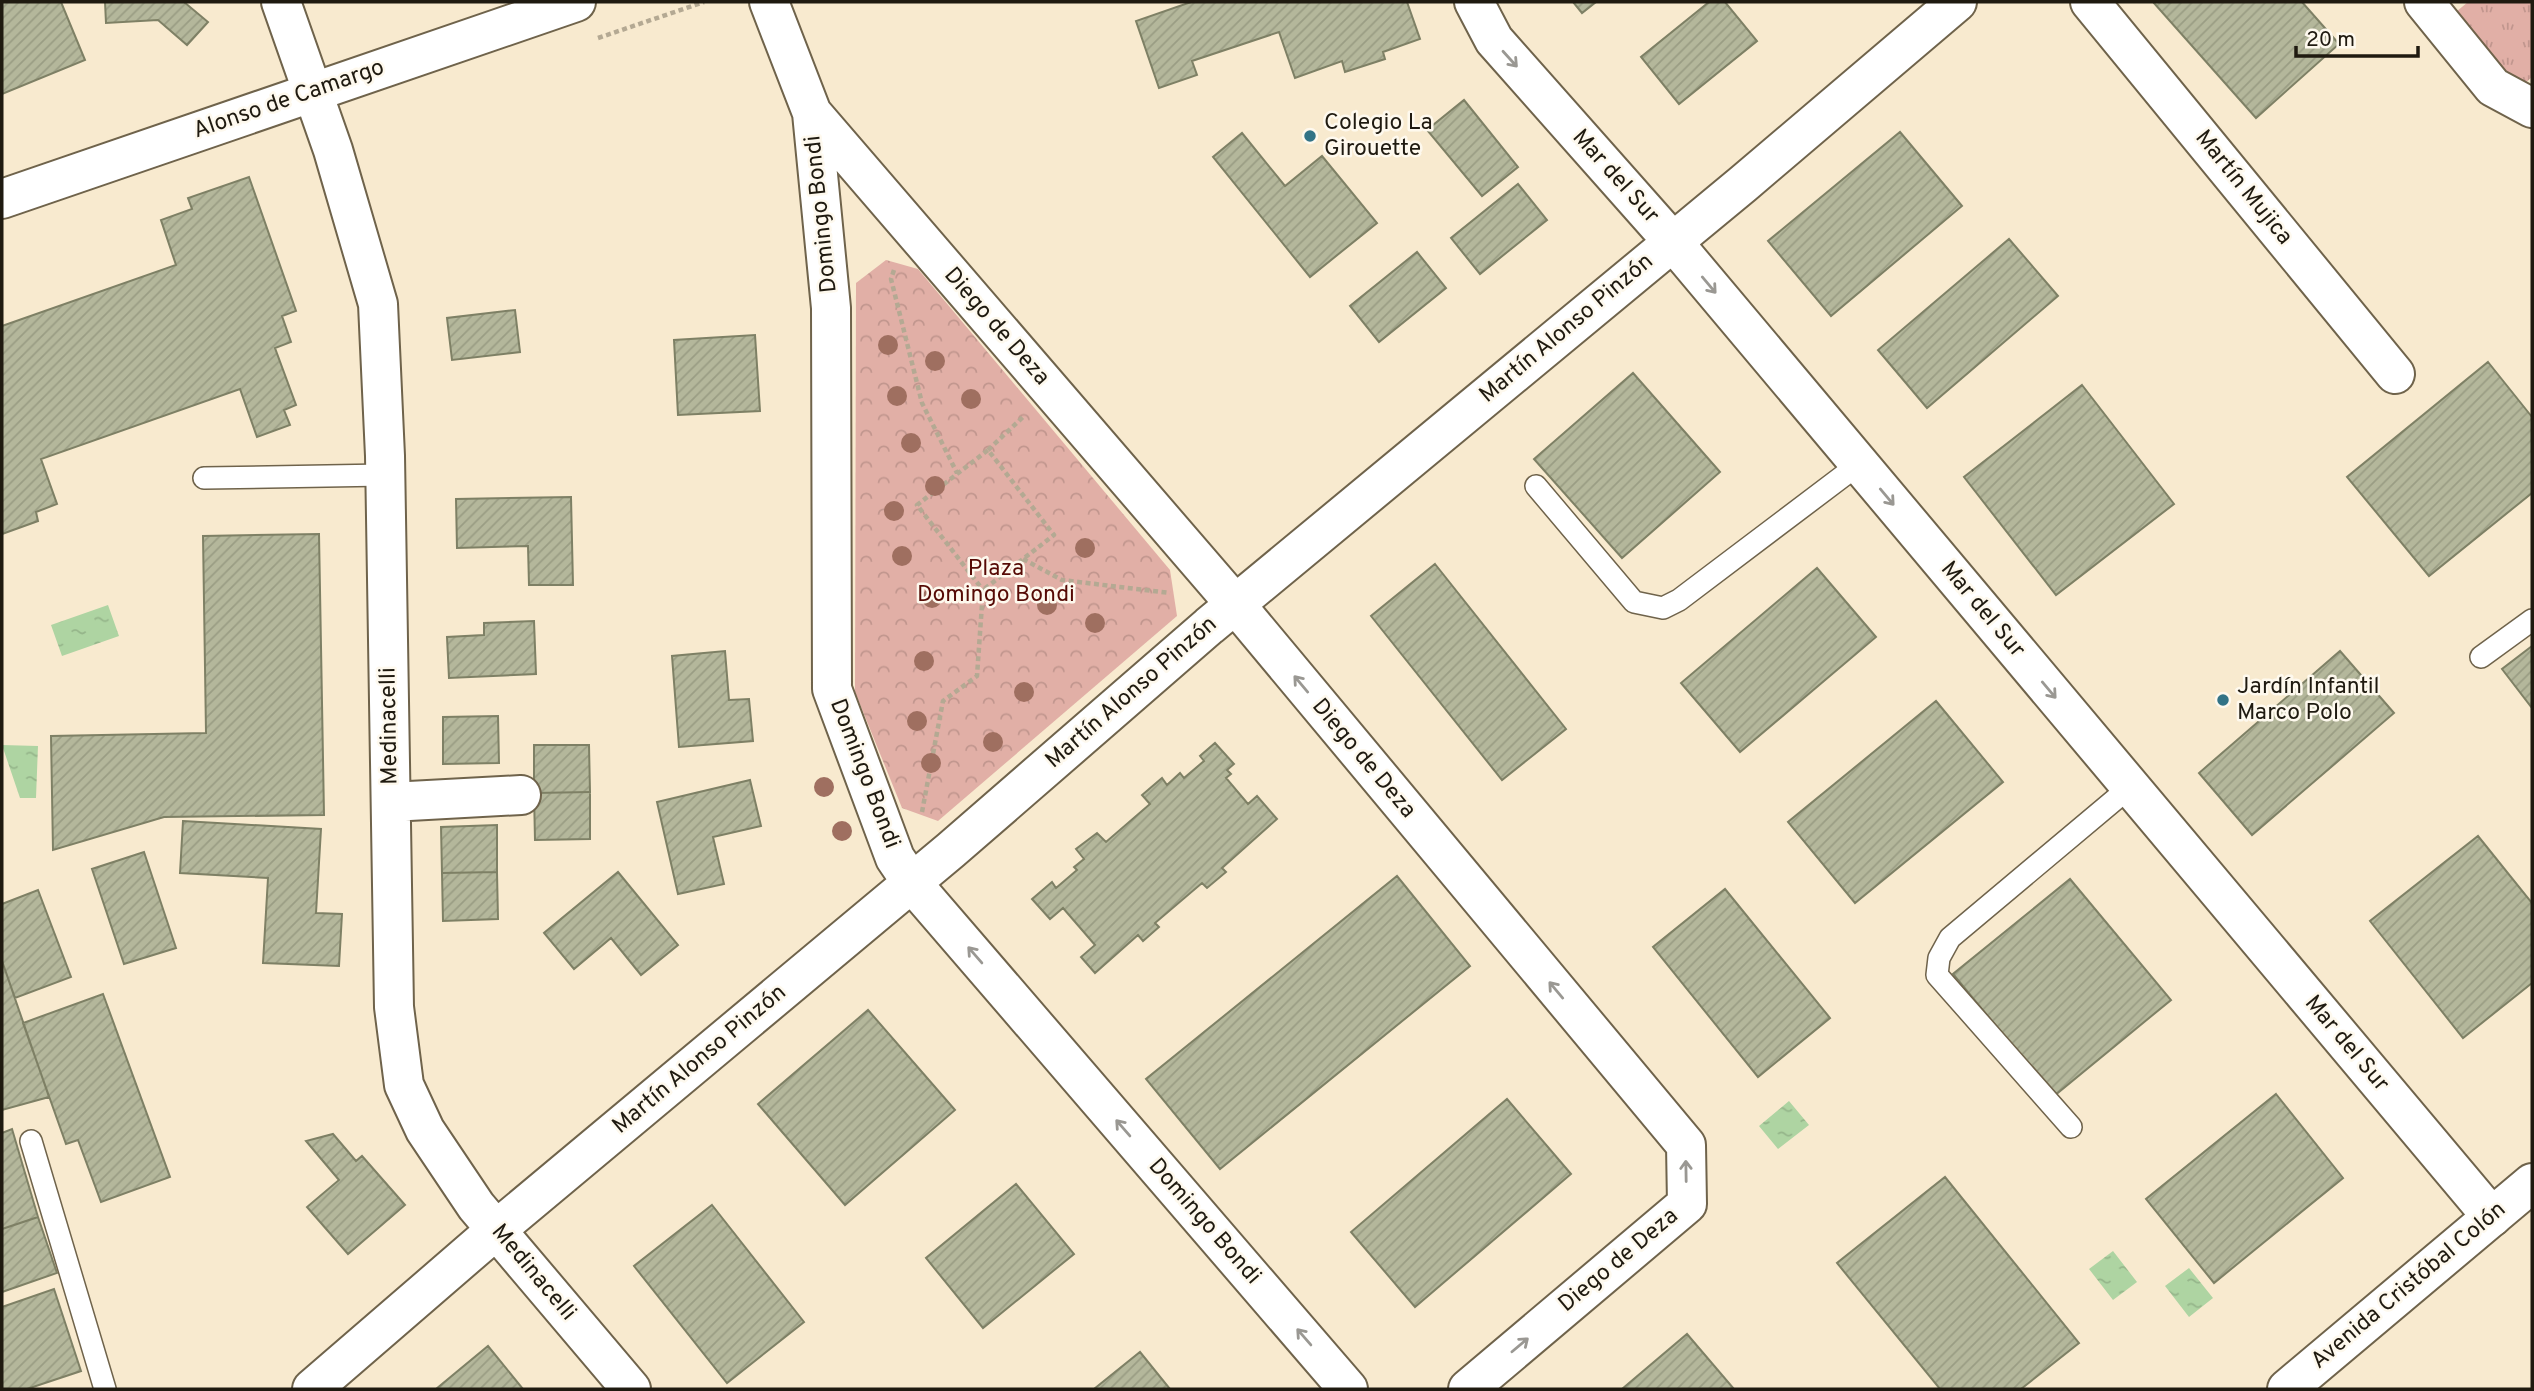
<svg xmlns="http://www.w3.org/2000/svg" width="2534" height="1391" font-family="Overpass,sans-serif">
  <style>
    .grass { fill: url(#grass-tufts) }
    .park { fill: url(#park-crowns) }
    .water { fill: url(#water-ripples) }
    .building { fill: url(#building-hatch); stroke: #7e8065; stroke-width: 2 }
    .lines { fill: none; stroke-linecap: round; stroke-linejoin: round }
    .service-casing { stroke: #6f634b; stroke-width: 24 }
    .minor-casing { stroke: #6f634b; stroke-width: 42 }
    .tertiary-casing { stroke: #6f634b; stroke-width: 42 }
    .primary-casing { stroke: #6f634b; stroke-width: 42 }
    .path { stroke: #b4a993; stroke-width: 4.5; stroke-dasharray: 5 3.5; stroke-linecap: butt }
    .service { stroke: #fff; stroke-width: 21 }
    .minor { stroke: #fff; stroke-width: 38 }
    .tertiary { stroke: #fff; stroke-width: 38 }
    .primary { stroke: #fff; stroke-width: 38 }
    .tree { fill: #9f6f60 }
    .oneway { stroke: #9a9893 }
    .poi-dot { fill: #327386; stroke: #fef9ee; stroke-width: 2.5 }
    .labels { text-anchor: middle; dominant-baseline: central; stroke-width: 5; stroke-linejoin: round; paint-order: stroke }
    .street-label { font-size: 23px; fill: #1f1a10; stroke: #fef9ee }
    .poi-label { font-size: 23px; fill: #1f1a10; stroke: #fef9ee; text-anchor: start }
    .park-label { font-size: 23px; fill: #560a05; stroke: #fef9ee }
  </style>
  <defs>
    <pattern id="grass-tufts" width="24" height="20" patternUnits="userSpaceOnUse" patternTransform="scale(1.75)"><rect width="24" height="20" fill="#e1afa6"/><path d="M3 7l-1-3M5 7V3M7 7l1-3M15 17l-1-3M17 17v-4M19 17l1-3" fill="none" stroke="#c1968e"/></pattern>
    <pattern id="park-crowns" width="20" height="18" patternUnits="userSpaceOnUse" patternTransform="scale(1.75)"><rect width="20" height="18" fill="#e1afa6"/><path d="M2 6a3 3 0 1 1 6 0M12 15a3 3 0 1 1 6 0" fill="none" stroke="#c1968e"/></pattern>
    <pattern id="water-ripples" width="26" height="14" patternUnits="userSpaceOnUse" patternTransform="scale(1.75)"><rect width="26" height="14" fill="#aed4a2"/><path d="M2 4q2-2 4 0t4 0M15 11q2-2 4 0t4 0" fill="none" stroke="#95b58a"/></pattern>
    <pattern id="building-hatch" width="6" height="6" patternUnits="userSpaceOnUse" patternTransform="scale(1.75)"><rect width="6" height="6" fill="#b4b79b"/><path d="M-1 1l2-2M0 6l6-6M5 7l2-2" fill="none" stroke="#9a9d84"/></pattern>
  </defs>
  <rect width="100%" height="100%" fill="#f8eacf"/>
  <path class="grass" d="M2468 2H2532V77L2522 86 2500 77 2445 21Z"/>
  <path class="park" d="M886 260 918 269 1170 570 1177 616 938 821 902 808 855 692 856 283Z"/>
  <path class="water" d="M108 605 119 636 62 656 51 625Z
    M2 745 38 746 36 798H20Z
    M1789 1101 1809 1125 1778 1149 1759 1126Z
    M2113 1251 2137 1282 2113 1300 2089 1269Z
    M2189 1268 2213 1298 2189 1317 2165 1286Z"/>
  <path class="building" d="M2 2H61L85 60 2 94Z
    M105 2H184L208 22 187 45 158 20 106 23Z
    M1191 2H1407L1420 39 1383 52 1385 59 1345 72 1342 61 1295 78 1279 32 1192 61 1197 75 1159 88 1136 21Z
    M1573 2H1596L1582 13Z
    M1709 2H1725L1757 41 1679 104 1641 57Z
    M2153 2H2302L2339 44 2256 118Z
    M1464 100 1518 167 1482 196 1427 130Z
    M1900 132 1962 206 1831 316 1768 241Z
    M1242 133 1285 186 1322 156 1377 223 1310 277 1213 157Z
    M249 177 296 311 282 316 291 342 275 348 296 405 284 410 290 425 257 437 240 389 41 459 57 504 36 512 38 521 2 534V326L176 265 161 220 192 209 188 198Z
    M1518 184 1547 220 1480 274 1451 238Z
    M2009 239 2058 296 1927 408 1878 350Z
    M1417 252 1446 288 1379 342 1350 306Z
    M515 310 520 352 452 360 447 318Z
    M755 335 760 411 678 415 674 340Z
    M2488 362 2532 417V493L2429 576 2347 477Z
    M1633 373 1720 472 1622 558 1534 459Z
    M2082 385 2174 504 2056 595 1964 477Z
    M571 497 573 585H529L528 546 457 548 456 499Z
    M319 534 324 815 164 817 53 850 51 736 206 733 203 536Z
    M1435 564 1566 729 1502 780 1371 616Z
    M1817 568 1876 637 1740 752 1681 683Z
    M534 621 536 674 449 678 447 637 484 635V623Z
    M2532 646V708L2502 669Z
    M725 651 729 700 749 699 753 741 679 747 672 656Z
    M2340 651 2394 713 2252 835 2199 773Z
    M1936 701 2003 782 1855 903 1788 822Z
    M498 716 499 763 443 764V717Z
    M1215 743 1234 764 1227 770 1231 774 1226 778 1248 804 1257 796 1277 819 1222 868 1226 872 1207 888 1202 883 1155 923 1159 927 1143 941 1138 935 1095 973 1081 957 1095 945 1063 908 1050 919 1032 899 1052 882 1056 888 1077 870 1074 867 1084 859 1076 849 1097 833 1106 842 1150 804 1142 795 1162 778 1167 785 1180 773 1184 778 1204 761 1200 756Z
    M534 745H589L590 792 534 793Z
    M750 780 761 826 713 837 724 884 678 894 657 802Z
    M590 792V839L535 840 534 793Z
    M183 821 321 829 316 913 342 914 339 966 263 963 268 878 180 873Z
    M497 825V872L442 873 441 827Z
    M2478 836 2532 903V983L2463 1038 2370 921Z
    M144 852 176 948 124 964 92 869Z
    M497 872 498 919 443 921 442 873Z
    M618 872 678 945 641 975 611 938 574 969 544 933Z
    M1397 876 1470 966 1220 1169 1146 1079Z
    M2070 879 2171 1000 2054 1096 1953 974Z
    M1725 889 1830 1018 1758 1077 1653 947Z
    M38 890 71 977 15 998 2 961V904Z
    M2 961 49 1097 2 1110Z
    M103 994 170 1177 101 1202 78 1140 66 1144 23 1023Z
    M868 1010 955 1110 845 1205 758 1104Z
    M2276 1094 2343 1178 2214 1283 2146 1199Z
    M1507 1099 1571 1174 1415 1307 1351 1232Z
    M12 1129 38 1217 2 1229V1133Z
    M333 1134 356 1161 362 1156 405 1205 348 1254 307 1207 339 1180 306 1141Z
    M1945 1177 2079 1343 2021 1389H1940L1837 1263Z
    M1016 1184 1074 1254 983 1328 926 1258Z
    M712 1205 804 1322 727 1383 634 1266Z
    M38 1217 57 1273 2 1292V1229Z
    M54 1289 81 1371 27 1389H2V1307Z
    M1687 1334 1734 1389H1622Z
    M488 1346 523 1389H436Z
    M1140 1352 1170 1389H1094Z"/>
  <g class="lines">
    <defs>
      <path id="service" d="M204 478 385 475
        M1536 486 1634 602 1663 608 1679 600 1859 464
        M2481 657 2532 620
        M2071 1127 1937 975 1939 958 1950 938 2130 787
        M31 1141 105 1389"/>
      <path id="minor" d="M281 2 333 150 378 304 385 456 394 1007 404 1085 425 1130 476 1206 631 1389
        M769 2 812 113 831 308 832 689 895 858 912 883 1348 1389
        M1474 2 1494 40 1673 242 2492 1217
        M2090 2 2395 374
        M2424 2 2493 87 2532 108
        M812 113 1235 604 1686 1145 1687 1204 1468 1389
        M391 802 521 795
        M312 1389 496 1230 951 850 1209 626 1743 184 1957 2"/>
      <path id="tertiary" d="M2 199 576 2"/>
      <path id="primary" d="M2287 1389 2532 1183"/>
    </defs>
    <use href="#service" class="service-casing"/>
    <use href="#minor" class="minor-casing"/>
    <use href="#tertiary" class="tertiary-casing"/>
    <use href="#primary" class="primary-casing"/>
    <path class="path" d="M598 38 704 2
      M894 270 891 279 922 403 957 473
      M988 450 1023 417
      M1023 559 1062 580 1170 593
      M922 812 943 701 977 676 983 590 917 505 988 450 1054 535 983 590"/>
    <use href="#service" class="service"/>
    <use href="#minor" class="minor"/>
    <use href="#tertiary" class="tertiary"/>
    <use href="#primary" class="primary"/>
  </g>
  <g class="tree">
    <circle cx="888" cy="345" r="10"/>
    <circle cx="935" cy="361" r="10"/>
    <circle cx="897" cy="396" r="10"/>
    <circle cx="971" cy="399" r="10"/>
    <circle cx="911" cy="443" r="10"/>
    <circle cx="935" cy="486" r="10"/>
    <circle cx="894" cy="511" r="10"/>
    <circle cx="1085" cy="548" r="10"/>
    <circle cx="902" cy="556" r="10"/>
    <circle cx="932" cy="598" r="10"/>
    <circle cx="1047" cy="605" r="10"/>
    <circle cx="1095" cy="623" r="10"/>
    <circle cx="924" cy="661" r="10"/>
    <circle cx="1024" cy="692" r="10"/>
    <circle cx="917" cy="721" r="10"/>
    <circle cx="993" cy="742" r="10"/>
    <circle cx="931" cy="763" r="10"/>
    <circle cx="824" cy="787" r="10"/>
    <circle cx="842" cy="831" r="10"/>
  </g>
  <defs><path id="oneway-shaft" d="M-6 0H5M1.5-3L5.5 0L1.5 3" fill="none" stroke-width="1.6" stroke-linecap="round" stroke-linejoin="round" transform="scale(1.75)"/></defs>
  <g class="oneway">
    <use href="#oneway-shaft" transform="translate(1510 59) rotate(48)"/>
    <use href="#oneway-shaft" transform="translate(1709 285) rotate(50)"/>
    <use href="#oneway-shaft" transform="translate(1887 497) rotate(50)"/>
    <use href="#oneway-shaft" transform="translate(1301 684) rotate(-130)"/>
    <use href="#oneway-shaft" transform="translate(2049 690) rotate(50)"/>
    <use href="#oneway-shaft" transform="translate(975 955) rotate(-131)"/>
    <use href="#oneway-shaft" transform="translate(1556 990) rotate(-130)"/>
    <use href="#oneway-shaft" transform="translate(1123 1128) rotate(-131)"/>
    <use href="#oneway-shaft" transform="translate(1686 1171) rotate(-91)"/>
    <use href="#oneway-shaft" transform="translate(1304 1337) rotate(-131)"/>
    <use href="#oneway-shaft" transform="translate(1520 1345) rotate(-40)"/>
  </g>
  <g class="poi-dot">
    <circle cx="1310" cy="136" r="7"/>
    <circle cx="2223" cy="700" r="7"/>
  </g>
  <g class="labels">
    <g class="street-label">
      <text transform="translate(289 100) rotate(-19)">Alonso de Camargo</text>
      <text transform="translate(1615 177) rotate(48)">Mar del Sur</text>
      <text transform="translate(2243 188) rotate(51)">Martín Mujica</text>
      <text transform="translate(822 214) rotate(-96)">Domingo Bondi</text>
      <text transform="translate(996 327) rotate(49)">Diego de Deza</text>
      <text transform="translate(1567 329) rotate(-40)">Martín Alonso Pinzón</text>
      <text transform="translate(1982 610) rotate(50)">Mar del Sur</text>
      <text transform="translate(1132 693) rotate(-41)">Martín Alonso Pinzón</text>
      <text transform="translate(390 726) rotate(-91)">Medinacelli</text>
      <text transform="translate(1363 759) rotate(50)">Diego de Deza</text>
      <text transform="translate(864 774) rotate(69)">Domingo Bondi</text>
      <text transform="translate(2346 1044) rotate(50)">Mar del Sur</text>
      <text transform="translate(700 1060) rotate(-40)">Martín Alonso Pinzón</text>
      <text transform="translate(1204 1222) rotate(49)">Domingo Bondi</text>
      <text transform="translate(1619 1261) rotate(-40)">Diego de Deza</text>
      <text transform="translate(533 1273) rotate(50)">Medinacelli</text>
      <text transform="translate(2409 1286) rotate(-40)">Avenida Cristóbal Colón</text>
    </g>
    <g class="poi-label">
      <text x="1324" y="123">Colegio La<tspan x="1324" dy="26">Girouette</tspan></text>
      <text x="2237" y="687">Jardín Infantil<tspan x="2237" dy="26">Marco Polo</tspan></text>
    </g>
    <g class="park-label">
      <text x="996" y="569">Plaza<tspan x="996" dy="26">Domingo Bondi</tspan></text>
    </g>
  </g>
  <rect width="2534" height="1391" fill="none" stroke="#1f1a10" stroke-width="7"/>
  <path d="M2296 46v10h122v-10" fill="none" stroke="#1f1a10" stroke-width="3.5"/>
  <text x="2306" y="46" font-size="21" fill="#1f1a10" stroke="#fef9ee" stroke-width="5" paint-order="stroke">20 m</text>
</svg>
